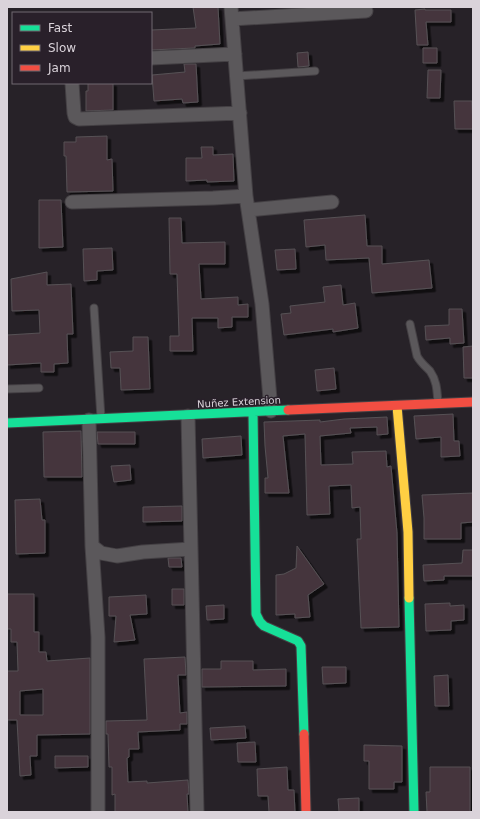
<svg xmlns="http://www.w3.org/2000/svg" width="480" height="819" font-family="'DejaVu Sans',sans-serif">
  <style>
    .building { fill: #45363e; stroke: #565155; fill-rule: evenodd; filter: url(#shadow) }
    .lines { fill: none; stroke-linecap: round; stroke-linejoin: round }
    .lane-casing { stroke: #444044; stroke-width: 9 }
    .street-casing { stroke: #444044; stroke-width: 15 }
    .fast-casing { stroke: #444044; stroke-width: 11 }
    .slow-casing { stroke: #444044; stroke-width: 11 }
    .jam-casing { stroke: #444044; stroke-width: 11 }
    .lane { stroke: #5b585b; stroke-width: 7 }
    .street { stroke: #5b585b; stroke-width: 13 }
    .fast { stroke: #16e098; stroke-width: 9 }
    .slow { stroke: #ffcf43; stroke-width: 9 }
    .jam { stroke: #f24e42; stroke-width: 9 }
    .labels { text-anchor: middle; dominant-baseline: central; stroke-width: 3; stroke-linejoin: round; paint-order: stroke }
    .street-label { font-size: 10px; fill: #dad3da; stroke: #29202a }
  </style>
  <defs>
    <filter id="shadow"><feDropShadow dx="3.5" dy="3.5" stdDeviation="0" flood-color="#0009"/></filter>
  </defs>
  <rect width="100%" height="100%" fill="#272228"/>
  <path class="building" d="M193 7H218L220 44 195 46V48L151 50V30L196 28Z
    M425 9V10H451V22H426L428 45H417L415 10Z
    M423 48H437V63H423Z
    M308 52 309 66 298 67 297 53Z
    M184 64H196L198 102 183 103 182 99 154 101 152 75 185 72Z
    M428 70H441L440 98H427Z
    M88 83H113V110L86 111V91H88Z
    M454 101H472L473 129H455Z
    M107 136V160L112 159 113 191 67 192 66 156H64V142H76V137Z
    M201 147H213V155L233 154 234 181 207 182V180L186 181V158H202Z
    M39 200H61L63 247 39 248Z
    M365 215 367 246H382V264L429 260 432 288 372 293 369 258 326 260 325 245 306 247 304 220Z
    M169 218H181L182 243 225 242V264H199L201 299 238 297V305L248 304V317H232V327L218 328V318H192L193 351H170V336H179L177 274H170Z
    M112 248 113 270 97 271V280L84 281 83 249Z
    M295 249 296 269 277 270 275 250Z
    M47 272V285L71 284 73 334H67L68 363 54 364V372H41V363L7 365V335L40 333 39 310 12 311 11 279Z
    M341 285 343 305 355 303 358 328 333 332V329L284 335 281 314 291 313 290 306 325 302 323 287Z
    M449 309H462L464 343 450 344V338L426 340 425 326 449 325Z
    M133 337H148L150 389 121 390 120 368H111L110 352 133 351Z
    M473 346V378H464L463 347Z
    M334 368 336 389 317 391 315 370Z
    M453 414 454 441H459L460 456 441 457V437L416 439 414 416Z
    M387 417 388 434 377 435V427L350 428 351 433 320 436 321 465 353 464 352 452 386 451 387 467 391 466 397 533 399 627 361 628 357 539H361L360 507 352 508 351 485 329 486 330 514 307 515 305 434 283 436 289 493H265V478H268L265 446 264 422 320 420V422L344 419Z
    M81 431 82 477H44L43 432Z
    M97 432H135V444H98Z
    M241 436 242 455 203 458 202 439Z
    M130 465 131 480 114 482 111 466Z
    M473 493V522L461 523V539H424V518L422 495Z
    M40 499 42 520H45V553L16 554 15 500Z
    M182 506V521L143 522V507Z
    M297 546 324 584 308 595 310 617 295 618V614L276 615V575L284 574 296 568Z
    M463 550H473V576H444V580L424 581 423 565 462 563Z
    M168 558H181L182 567H169Z
    M172 589H184V605H172Z
    M7 594H34V632H39V652H46L47 661 90 658V734L37 735V756H30L31 775 20 776 17 720H7V671H18L17 642H11V629H7ZM43 689V715H20V691Z
    M146 595 147 614 130 615 135 640 114 642 116 616H109V597Z
    M450 603V606L464 605V620L451 621V630L426 631 425 604Z
    M224 605V619L207 620 206 606Z
    M185 657 186 675H178L180 713 187 712V724H180V730L138 732 139 749H129V757L127 758 128 782 147 781V783L188 780 189 794H187L188 812H115V794L112 795V767H109L108 734H106V721L147 720 144 659Z
    M221 661H253V670L286 669V686L202 687V669H221Z
    M322 667H346V683L323 684Z
    M448 675 449 706H435L434 676Z
    M245 726 246 738 211 740 210 728Z
    M255 742 256 762H238L237 743Z
    M364 745 402 746V782H394V789H369V761H364Z
    M55 756H88V767L55 768Z
    M287 767 288 790H294L295 812H269L268 796H258L257 769Z
    M430 767H470V812H427L426 792H430Z
    M359 798V812H339L338 799Z"/>
  <g class="lines">
    <defs>
      <path id="lane" d="M237 76 315 71
        M94 308 101 418
        M410 324 417 356C420 362 425 366 430 371 437 381 437 391 438 403
        M7 389 39 388"/>
      <path id="street" d="M231 7 246 196 262 304 271 411
        M232 19 366 11
        M151 58 235 54
        M72 83 74 113 75 117 79 119 240 113
        M72 202 213 198 246 196
        M248 210 332 202
        M188 416 197 812
        M89 420 92 546 98 637V812
        M92 546 101 553 117 556 143 552 191 549"/>
      <path id="fast" d="M253 412 256 614 260 622 264 626 298 641 301 646 304 734
        M7 423 288 410
        M409 598 414 812"/>
      <path id="slow" d="M397 406 408 532 409 598"/>
      <path id="jam" d="M288 410 473 402
        M304 734 306 812"/>
    </defs>
    <use href="#lane" class="lane-casing"/>
    <use href="#street" class="street-casing"/>
    <use href="#fast" class="fast-casing"/>
    <use href="#slow" class="slow-casing"/>
    <use href="#jam" class="jam-casing"/>
    <use href="#lane" class="lane"/>
    <use href="#street" class="street"/>
    <use href="#fast" class="fast"/>
    <use href="#slow" class="slow"/>
    <use href="#jam" class="jam"/>
  </g>
  <g class="labels">
    <g class="street-label">
      <text transform="translate(239 402) rotate(-3)">Nuñez Extension</text>
    </g>
  </g>
  <rect width="480" height="819" fill="none" stroke="#dad3da" stroke-width="16"/>
  <rect x="12" y="12" width="140" height="72" fill="#29202a" stroke="#706870"/>
  <rect x="20" y="25" width="20" height="6" fill="#16e098" stroke="#706870"/>
  <text x="48" y="32" font-size="12" fill="#dad3da">Fast</text>
  <rect x="20" y="45" width="20" height="6" fill="#ffcf43" stroke="#706870"/>
  <text x="48" y="52" font-size="12" fill="#dad3da">Slow</text>
  <rect x="20" y="65" width="20" height="6" fill="#f24e42" stroke="#706870"/>
  <text x="48" y="72" font-size="12" fill="#dad3da">Jam</text>
</svg>
